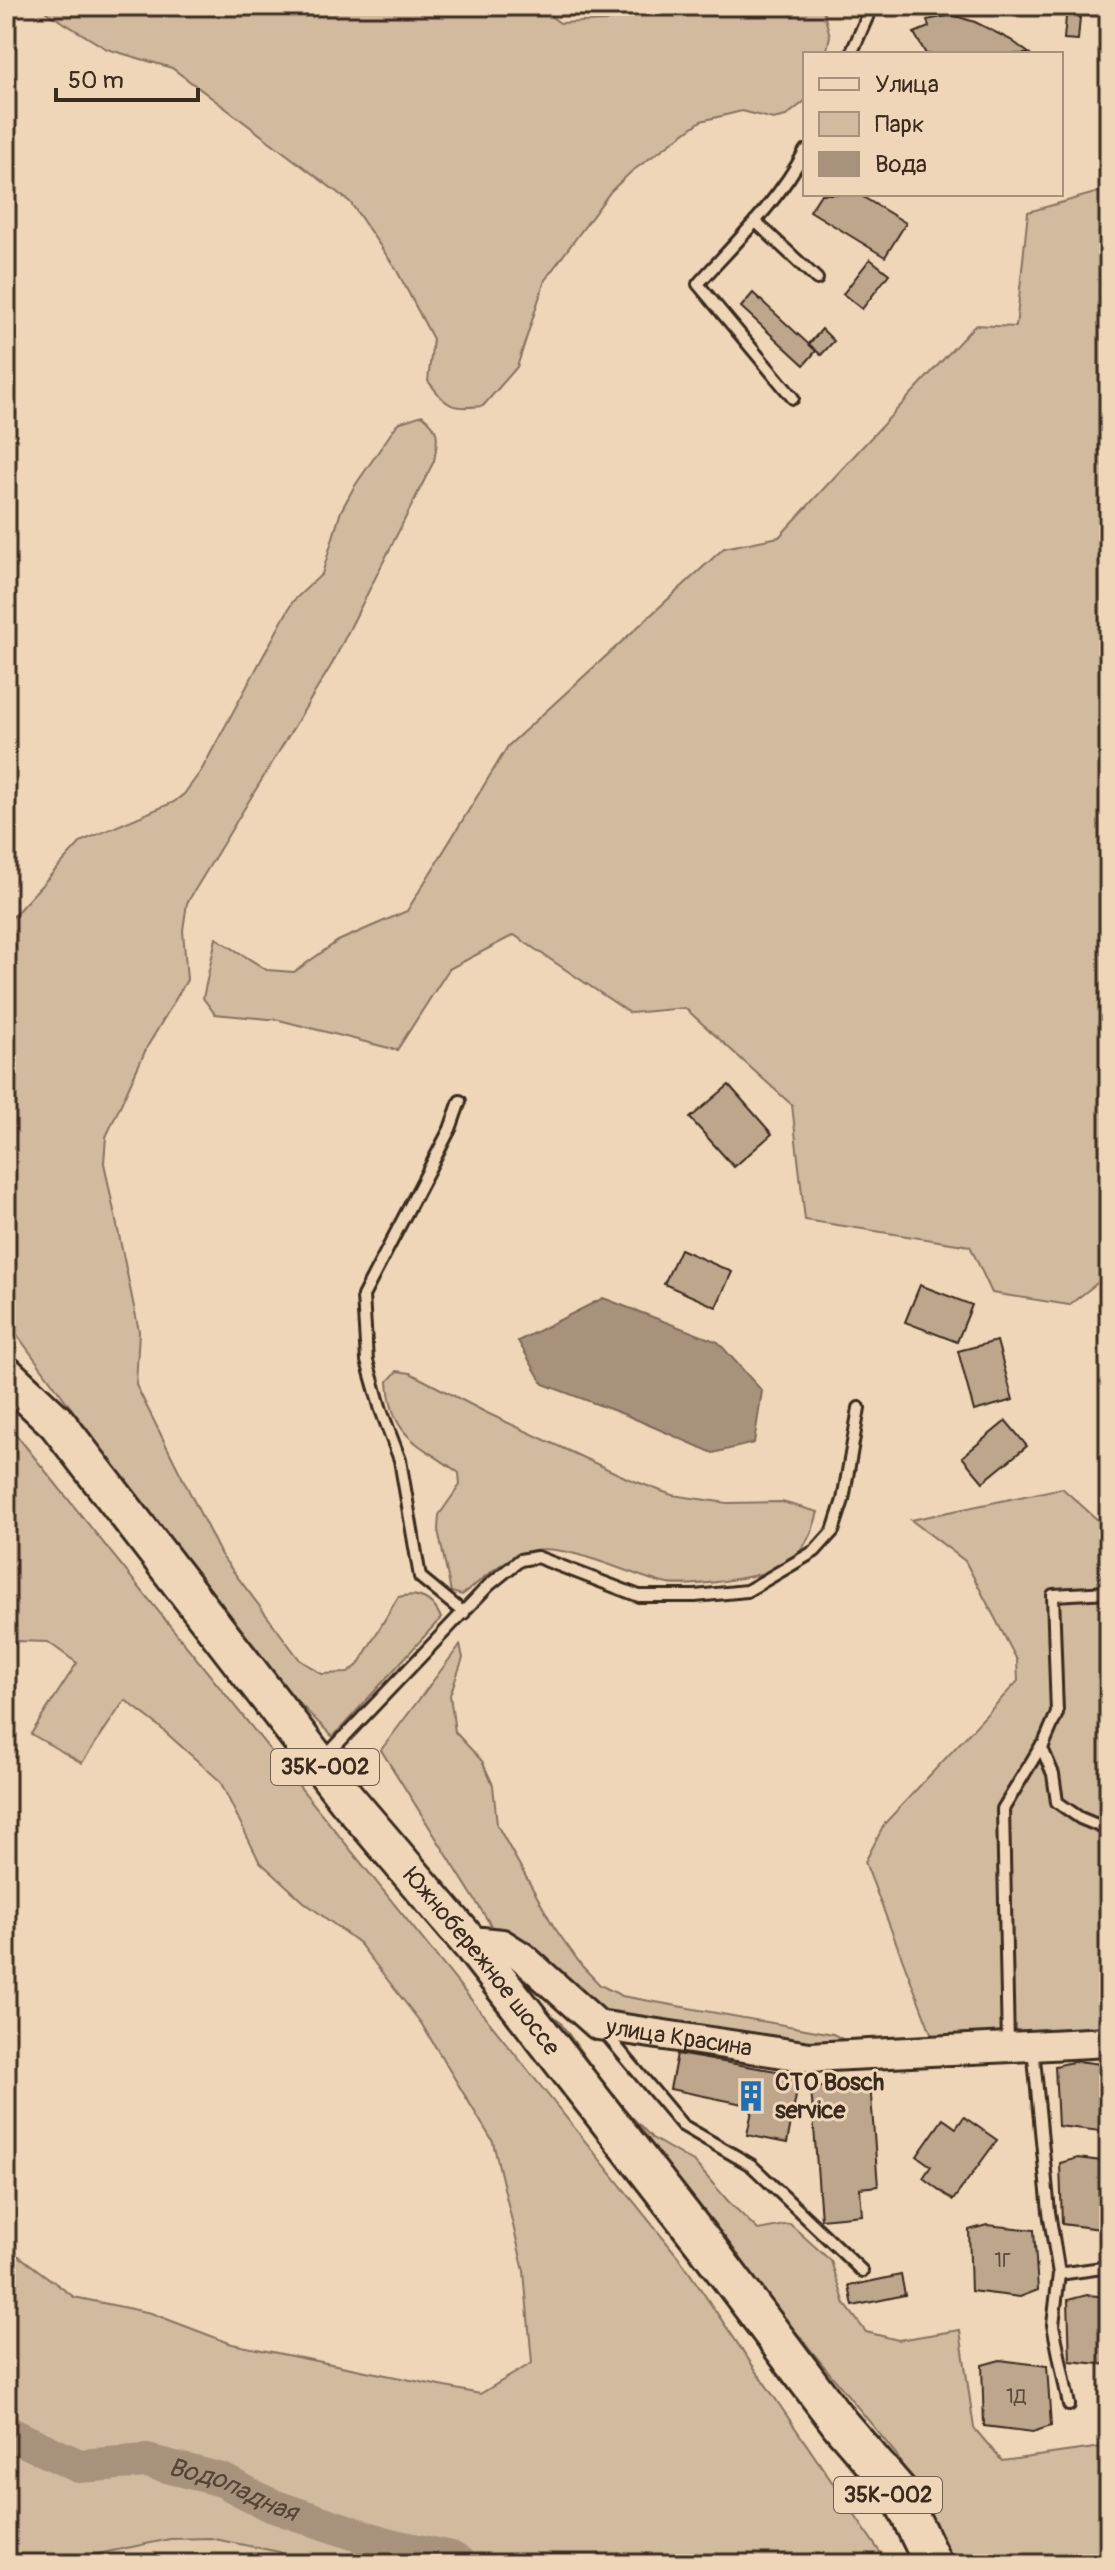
<svg xmlns="http://www.w3.org/2000/svg" width="1115" height="2570" font-family="Pangolin,sans-serif">
  <style>
    .built { fill: #e1c8ab }
    .green { fill: #d2ba9f; stroke: #86725e; stroke-width: 2 }
    .water { fill: #a8927c; stroke: #7c6856; stroke-width: 2 }
    .lines { fill: none; stroke-linecap: round; stroke-linejoin: round }
    .river { stroke: #a8927c; stroke-width: 34 }
    .building { fill: #bea68d; stroke: #3b2a1e; stroke-width: 2 }
    .lane-casing { stroke: #3b2a1e; stroke-width: 16 }
    .secondary-casing { stroke: #3b2a1e; stroke-width: 34 }
    .highway-casing { stroke: #3b2a1e; stroke-width: 42 }
    .lane { stroke: #f0d6b8; stroke-width: 10 }
    .secondary { stroke: #f0d6b8; stroke-width: 28 }
    .highway { stroke: #f0d6b8; stroke-width: 36 }
    .labels { text-anchor: middle; dominant-baseline: central; stroke-width: 6; stroke-linejoin: round; paint-order: stroke }
    .number-label { font-size: 20px; fill: #5c493a }
    .shield { fill: #f0d6b8; stroke: #715e4c; stroke-width: 2 }
    .shield-label { font-size: 22px; font-weight: bold; fill: #3b2a1e }
    .street-label { font-size: 24px; fill: #3b2a1e; stroke: #f0d6b8 }
    .poi-label { font-size: 24px; font-weight: bold; fill: #3b2a1e; stroke: #f0d6b8; text-anchor: start }
    .water-label { font-size: 26px; font-style: italic; fill: #564436; stroke: #f0d6b8 }
  </style>
  <rect width="100%" height="100%" fill="#f0d6b8"/>
  <filter id="ink" filterUnits="userSpaceOnUse"><feTurbulence type="fractalNoise" baseFrequency=".0125" numOctaves="2"/><feDisplacementMap in="SourceGraphic" scale="16" xChannelSelector="R" yChannelSelector="G"/><feConvolveMatrix kernelMatrix="1 2 1 2 8 2 1 2 1" color-interpolation-filters="sRGB"/></filter>
  <g filter="url(#ink)">
    <path class="built" d="M270 2530 347 2564H6V2533Z"/>
    <path class="green" d="M42 6H537L560 23 606 21 632 6H822L830 36 826 54H805V101L786 116 773 119 742 111 701 121 631 172 611 191 545 280 517 367 483 406C449 409 449 408 428 381L433 339 396 269 350 202 172 68 107 49 46 12Z
      M1109 189V1274L1069 1305 992 1293 970 1246 805 1220 792 1105 685 1008 630 1013 514 935 449 969 397 1050 279 1020 215 1014 203 998 216 938 267 970 294 972 338 941 407 911 508 746 724 548 779 537 975 325 1016 327 1028 212Z
      M422 415C441 430 438 438 434 461L332 664 187 903 183 930 187 980 147 1047 106 1137 104 1163 139 1331 136 1385 221 1555 300 1660 322 1674 348 1673 358 1665 398 1597C418 1592 433 1599 441 1618L333 1737 261 1665 6 1320V924L82 841 174 802 184 794 201 771 293 601 322 574 341 511 354 487 398 423Z
      M397 1371 410 1373 487 1413 629 1479 672 1495 727 1503 782 1502 818 1512C813 1532 805 1550 788 1563 769 1577 686 1589 663 1583 628 1574 568 1544 534 1550 506 1555 484 1579 462 1595L451 1592 438 1530 439 1515 460 1485 459 1473C417 1442 391 1438 388 1381Z
      M6 1422 680 2259 888 2564H309L279 2552 210 2538 170 2539 93 2555H6V2255L19 2256 74 2297 151 2313 232 2344 480 2394 532 2363 524 2271 493 2142 421 2023 359 1943 304 1902 259 1861 220 1781 154 1722 125 1700 82 1763 31 1734 77 1663 48 1642 17 1641 6 1649Z
      M1062 1488 1109 1530V2031L933 2038 865 1862 885 1823 1018 1681 1017 1660 965 1561 911 1520Z
      M460 1645 463 1658 450 1695 455 1732 482 1761 493 1785 497 1825 554 1927 582 1966 600 1985 622 1996 833 2034 844 2040 838 2052 810 2050 603 2011 492 1927 381 1750Z
      M518 1993 560 2022 614 2098 652 2138 695 2163 728 2201 758 2230 790 2224 831 2261 845 2304 866 2332 898 2340 960 2330 974 2428 1002 2461 1109 2446V2512L1104 2521 1109 2530V2564H951L950 2557 896 2454Z"/>
    <path class="water" d="M603 1298 718 1342 762 1391 754 1443 713 1453 626 1415 543 1384 518 1341Z"/>
    <g class="lines">
      <path class="river" id="s1" d="M6 2432 79 2466 147 2461 222 2480 270 2505 386 2544 451 2558 460 2564"/>
    </g>
    <path class="building" d="M1067 6H1081L1078 40 1064 39Z
      M952 15 975 22 1011 40 1030 54H926L914 33 929 27 927 20Z
      M821 194H858L906 223 885 257 810 211Z
      M870 259 889 274 862 309 843 294Z
      M753 293 816 351 804 365 741 307Z
      M822 329 834 341 821 355 809 344Z
      M729 1085 772 1134 734 1167 690 1118Z
      M680 1249 732 1272 716 1307 664 1284Z
      M920 1285 972 1305 957 1342 905 1322Z
      M997 1341 1013 1400 974 1411 958 1351Z
      M1006 1421 1027 1446 983 1482 962 1457Z
      M677 2054 800 2075 787 2143 747 2135 753 2106 670 2089Z
      M1077 2061 1109 2065V2132L1058 2126 1055 2066Z
      M870 2083 878 2186 860 2188 862 2215 821 2219 811 2088Z
      M964 2117 997 2140 953 2200 923 2178 931 2166 917 2156 943 2119 956 2128Z
      M1078 2158 1109 2162V2230L1062 2224 1060 2163Z
      M987 2225 1034 2230 1038 2290 1020 2297 971 2291 969 2230Z
      M901 2275 905 2295 853 2306 849 2286Z
      M1087 2295 1109 2297V2365L1070 2361 1068 2300Z
      M1000 2360 1047 2366 1051 2426 1033 2432 984 2426 982 2365Z"/>
    <g class="lines">
      <defs>
        <path id="lane" d="M851 54 872 6
          M755 221 817 279
          M793 398 698 284C735 243 779 201 805 151
          M460 1101 450 1129 363 1296 367 1361 381 1410 400 1460 420 1577 464 1613
          M1042 1748 1057 1713 1053 1595 1109 1592
          M325 1757 489 1585 520 1560 537 1557 639 1596H695L747 1591 815 1551 833 1531 843 1500 859 1408
          M605 2033 682 2125 751 2165 862 2271
          M1008 2045 1003 1809 1041 1746 1053 1774 1057 1802 1080 1818 1109 1830
          M1033 2048 1049 2212 1059 2274 1053 2325 1069 2405
          M1059 2274 1109 2267"/>
        <g id="secondary">
          <path id="s2" d="M474 1948 482 1942 502 1944 521 1956 598 2025 810 2057 1109 2042"/>
        </g>
        <g id="highway">
          <path id="s3" d="M6 1375 57 1423 347 1799 474 1948 710 2251 840 2424 898 2491 933 2564"/>
        </g>
      </defs>
      <use href="#lane" class="lane-casing"/>
      <use href="#secondary" class="secondary-casing"/>
      <use href="#highway" class="highway-casing"/>
      <use href="#lane" class="lane"/>
      <use href="#secondary" class="secondary"/>
      <use href="#highway" class="highway"/>
    </g>
  </g>
  <defs>
    <symbol id="building-bare" viewBox="-9 -9 18 18"><path d="M-4-6H4V6H1V3H-1V6H-4ZM-2.5-4.3h1.7v1.8h-1.7ZM.8-4.3h1.7v1.8H.8ZM-2.5-1h1.7V.8h-1.7ZM.8-1h1.7V.8H.8Z" fill="#1f6fb2" stroke="#f0d6b8" stroke-width="2.5" paint-order="stroke"/></symbol>
  </defs>
  <g fill-rule="evenodd">
    <use href="#building-bare" x="729" y="2074" width="44" height="44"/>
  </g>
  <g class="labels">
    <g class="number-label">
      <text x="1003" y="2260">1Г</text>
      <text x="1016" y="2396">1Д</text>
    </g>
    <g class="shield">
      <rect x="271" y="1749" width="108" height="36" rx="6"/>
      <rect x="834" y="2477" width="108" height="36" rx="6"/>
    </g>
    <g class="shield-label">
      <text x="325" y="1767">35К-002</text>
      <text x="888" y="2495">35К-002</text>
    </g>
    <g class="street-label">
      <text stroke="none"><textPath href="#s3" startOffset="756">Южнобережное шоссе</textPath></text>
      <text stroke="none"><textPath href="#s2" startOffset="238">улица Красина</textPath></text>
    </g>
    <g class="poi-label">
      <text x="775" y="2082">СТО Bosch<tspan x="775" dy="28">service</tspan></text>
    </g>
    <g class="water-label">
      <text stroke="none"><textPath href="#s1" startOffset="240">Водопадная</textPath></text>
    </g>
  </g>
  <rect width="1115" height="2570" fill="none" stroke="#f0d6b8" stroke-width="32"/>
  <rect x="16" y="16" width="1083" height="2538" fill="none" stroke="#3b2a1e" stroke-width="3" filter="url(#ink)"/>
  <rect x="803" y="52" width="260" height="144" fill="#f0d6b8" stroke="#a8917a" stroke-width="2"/>
  <rect x="819" y="78" width="40" height="12" fill="#f0d6b8" stroke="#a8917a" stroke-width="2"/>
  <text x="875" y="92" font-size="24" fill="#3b2a1e">Улица</text>
  <rect x="819" y="112" width="40" height="24" fill="#d2ba9f" stroke="#a8917a" stroke-width="2"/>
  <text x="875" y="132" font-size="24" fill="#3b2a1e">Парк</text>
  <rect x="819" y="152" width="40" height="24" fill="#a8927c" stroke="#a8917a" stroke-width="2"/>
  <text x="875" y="172" font-size="24" fill="#3b2a1e">Вода</text>
  <path d="M56 88v12h142v-12" fill="none" stroke="#3b2a1e" stroke-width="4"/>
  <text x="68" y="88" font-size="24" fill="#3b2a1e" stroke="#f0d6b8" stroke-width="6" paint-order="stroke">50 m</text>
</svg>
